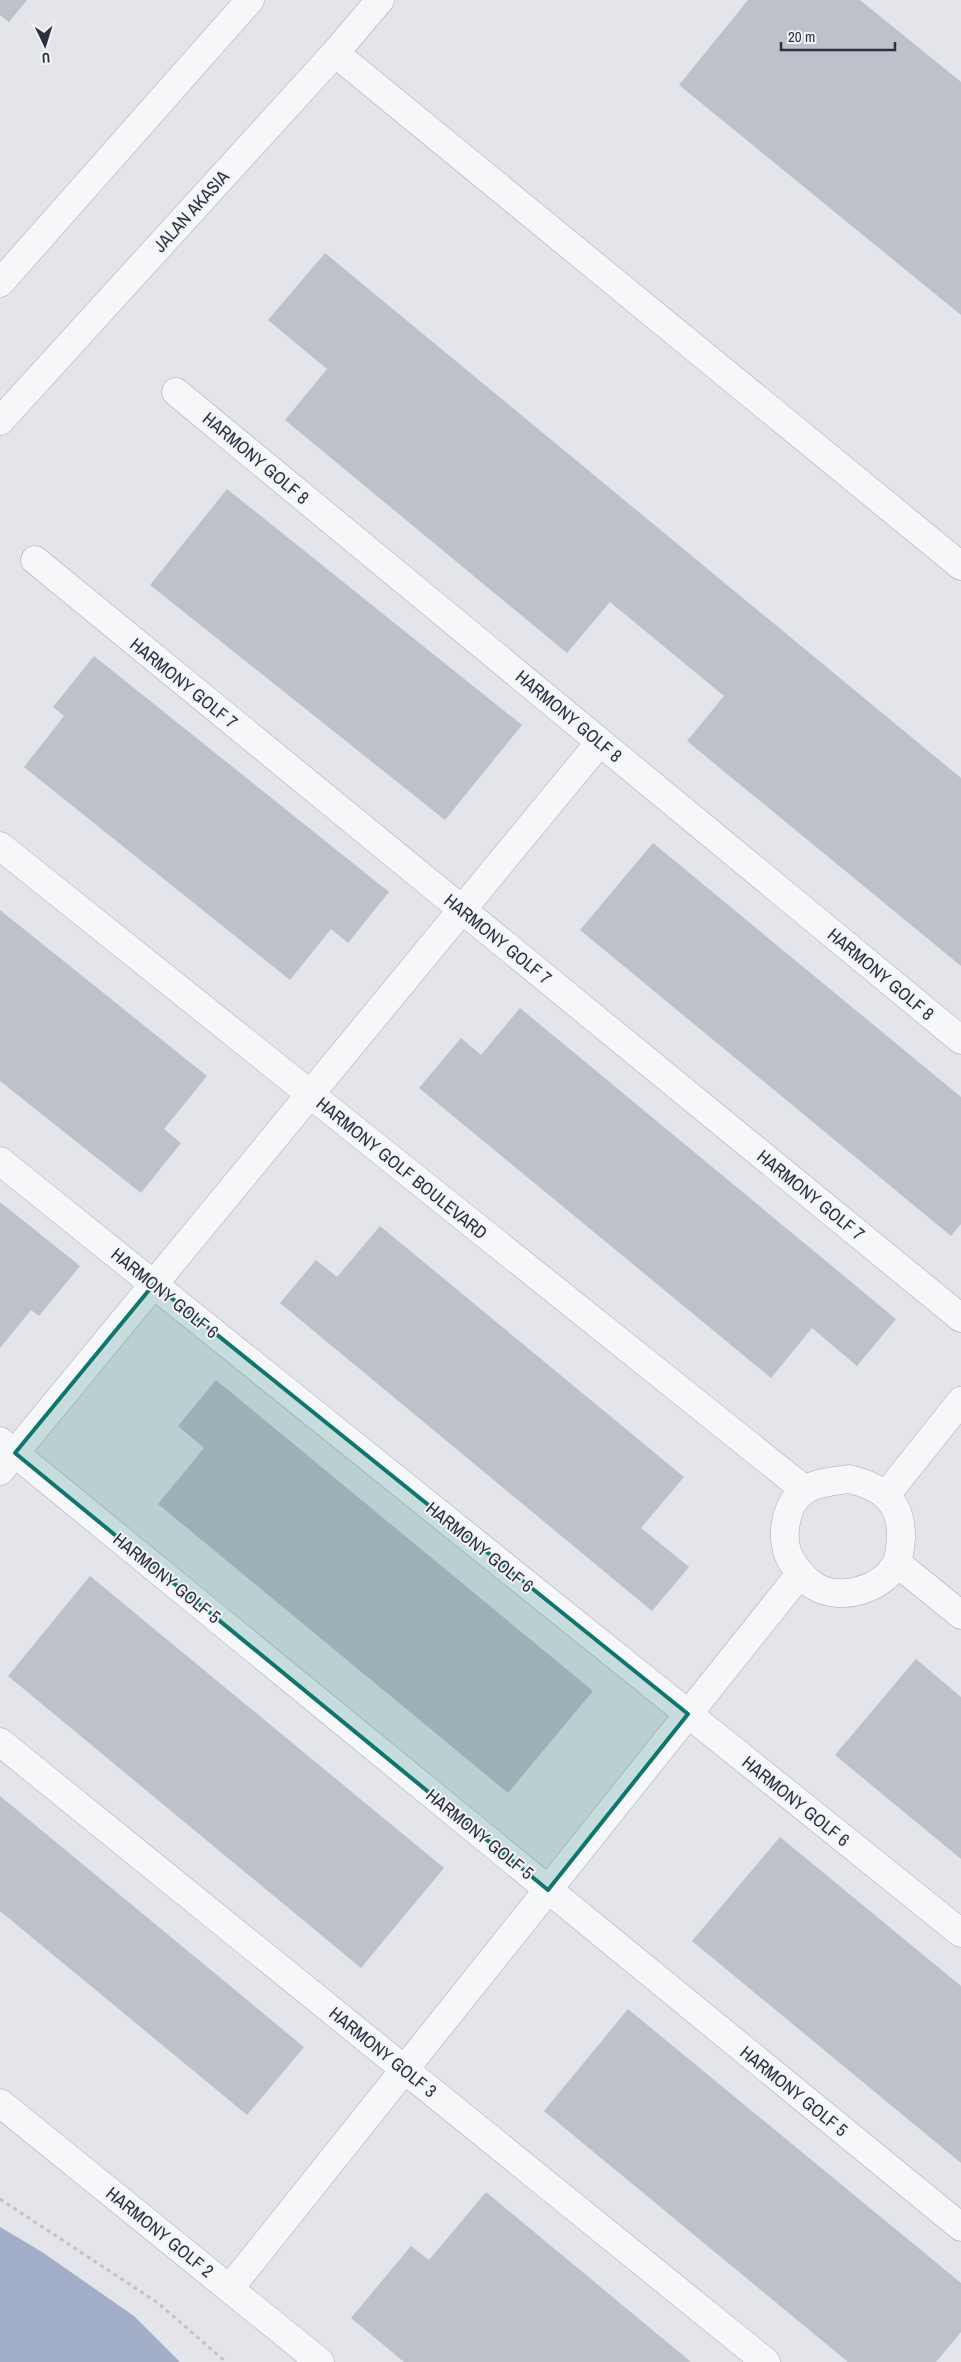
<svg xmlns="http://www.w3.org/2000/svg" width="961" height="2362" font-family="'Archivo Narrow',sans-serif">
  <style>
    .water { fill: #a2adc7 }
    .building { fill: #bec0ca }
    .lines { fill: none; stroke-linecap: round; stroke-linejoin: round }
    .minor-casing { stroke: #a9abb4; stroke-width: 29 }
    .path { stroke: #c2c3c9; stroke-width: 3; stroke-dasharray: 4 4; stroke-linecap: butt }
    .minor { stroke: #f6f7f9; stroke-width: 28 }
    .marked { fill: #0f766e; fill-opacity: 0.2; stroke: #0f766e; stroke-width: 4; stroke-linejoin: round }
    .labels { text-anchor: middle; dominant-baseline: central; stroke-width: 4; stroke-linejoin: round; paint-order: stroke }
    .street-label { font-size: 18px; fill: #2d3041; stroke: #f3f4f8 }
  </style>
  <rect width="100%" height="100%" fill="#e4e5ea"/>
  <path class="water" d="M0 2227 42 2252 134 2316 180 2362H0Z"/>
  <path class="building" d="M0 0H27L9 22 0 15Z
    M748 0H860L961 82V315L679 85Z
    M325 253 961 778V966L687 741 724 696 610 602 567 653 285 420 327 369 268 320Z
    M227 489 522 725 445 820 150 585Z
    M94 656 389 892 348 943 331 929 290 980 24 767 64 716 53 707Z
    M653 843 961 1097V1224L951 1236 580 930Z
    M0 910 207 1076 164 1129 181 1143 141 1193 0 1081Z
    M520 1008 896 1319 857 1366 812 1328 771 1378 419 1088 461 1038 481 1055Z
    M0 1202 80 1266 39 1316 31 1310 0 1348Z
    M380 1226 684 1477 641 1528 689 1567 652 1611 280 1303 316 1260 337 1277Z
    M216 1380 593 1691 508 1793 158 1504 204 1448 178 1426Z
    M90 1576 444 1868 361 1968 8 1676Z
    M916 1659 961 1697V1859L835 1755Z
    M0 1796 304 2047 247 2115 0 1911Z
    M780 1837 961 1986V2163L692 1941Z
    M628 2009 961 2283V2332L936 2362H848L544 2111Z
    M486 2192 691 2362H404L351 2318 411 2246 429 2260Z"/>
  <g class="lines">
    <defs>
      <path id="minor" d="M335 53 961 566
        M0 283 250 0
        M176 392 961 1040
        M0 421 335 53 380 0
        M35 560 961 1318
        M0 846 805 1490
        M0 1161 961 1933
        M0 1441 961 2227
        M0 1471 600 742
        M849 1479C882 1487 902 1501 901 1538 900 1546 900 1557 896 1564 881 1590 842 1601 816 1587 806 1581 798 1571 792 1562 779 1542 784 1503 805 1490 817 1482 836 1481 849 1479Z
        M886 1495 961 1401
        M897 1563 961 1615
        M0 1742 766 2362
        M0 2103 320 2362
        M230 2288 800 1574"/>
    </defs>
    <use href="#minor" class="minor-casing"/>
    <path class="path" d="M0 2199 158 2303 226 2362"/>
    <use href="#minor" class="minor"/>
  </g>
  <path class="marked" d="M154 1284 688 1714 548 1890 15 1453Z"/>
  <g class="labels">
    <g class="street-label">
      <text transform="translate(191 211) rotate(-48)">JALAN AKASIA</text>
      <text transform="translate(256 458) rotate(40)">HARMONY GOLF 8</text>
      <text transform="translate(184 683) rotate(39)">HARMONY GOLF 7</text>
      <text transform="translate(569 716) rotate(40)">HARMONY GOLF 8</text>
      <text transform="translate(498 939) rotate(39)">HARMONY GOLF 7</text>
      <text transform="translate(881 974) rotate(40)">HARMONY GOLF 8</text>
      <text transform="translate(402 1168) rotate(39)">HARMONY GOLF BOULEVARD</text>
      <text transform="translate(811 1195) rotate(39)">HARMONY GOLF 7</text>
      <text transform="translate(165 1293) rotate(39)">HARMONY GOLF 6</text>
      <text transform="translate(480 1547) rotate(39)">HARMONY GOLF 6</text>
      <text transform="translate(167 1578) rotate(39)">HARMONY GOLF 5</text>
      <text transform="translate(796 1801) rotate(39)">HARMONY GOLF 6</text>
      <text transform="translate(480 1834) rotate(39)">HARMONY GOLF 5</text>
      <text transform="translate(383 2052) rotate(39)">HARMONY GOLF 3</text>
      <text transform="translate(794 2091) rotate(39)">HARMONY GOLF 5</text>
      <text transform="translate(160 2232) rotate(39)">HARMONY GOLF 2</text>
    </g>
  </g>
  <g transform="translate(45 45) rotate(176)" stroke="#f3f4f8" stroke-width="4" paint-order="stroke">
  <path d="M0-4L9 19L0 12L-9 19Z" fill="#2d3041"/>
  <text y="-8" font-size="14" font-weight="bold" text-anchor="middle" fill="#2d3041">U</text>
  </g>
  <path d="M781 42v8h114v-8" fill="none" stroke="#2d3041" stroke-width="2.5"/>
  <text x="788" y="42" font-size="15" fill="#2d3041" stroke="#f3f4f8" stroke-width="4" paint-order="stroke">20 m</text>
</svg>
